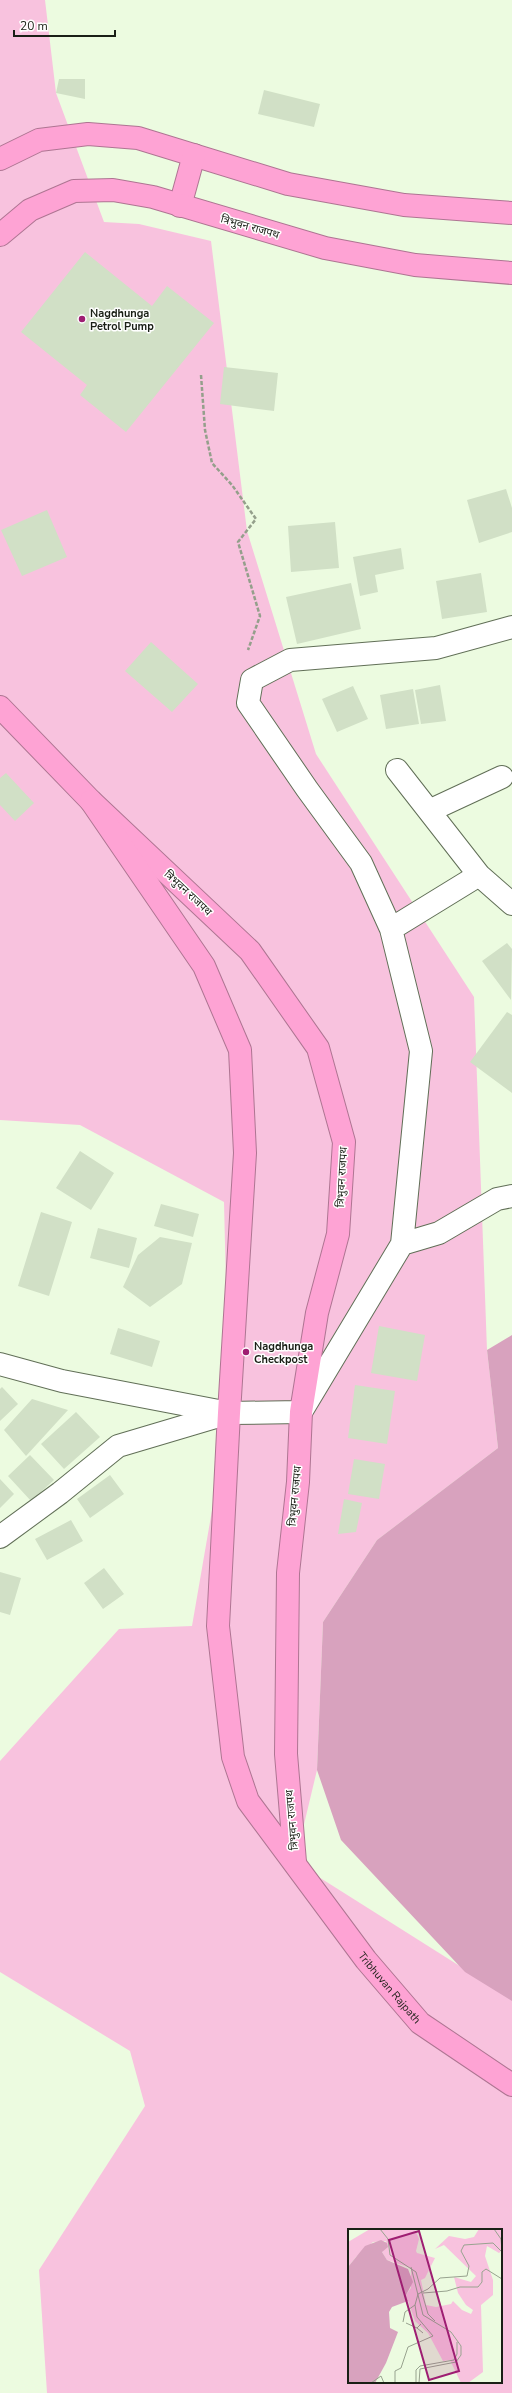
<svg xmlns="http://www.w3.org/2000/svg" width="512" height="2393" font-family="'Nunito Sans','Noto Sans Devanagari',sans-serif">
  <style>
    .green { fill: #f8c2de; fill-rule: evenodd }
    .forest { fill: #d8a2be }
    .building { fill: #d1e0c6 }
    .lines { fill: none; stroke-linecap: round; stroke-linejoin: round }
    .street-casing { stroke: #616f57; stroke-width: 24 }
    .secondary-casing { stroke: #616f57; stroke-width: 24 }
    .highway-casing { stroke: #ae7592; stroke-width: 24 }
    .path { stroke: #949f8b; stroke-width: 2.5; stroke-dasharray: 4 2; stroke-linecap: butt }
    .street { stroke: #fff; stroke-width: 22 }
    .secondary { stroke: #fff; stroke-width: 22 }
    .highway { stroke: #fea3d4; stroke-width: 22 }
    .poi-dot { fill: #9e1e72; stroke: #fff; stroke-width: 1.5 }
    .labels { text-anchor: middle; dominant-baseline: central; stroke-width: 3; stroke-linejoin: round; paint-order: stroke }
    .street-label { font-size: 11px; fill: #1a1f16; stroke: #fff }
    .poi-label { font-size: 11px; font-weight: bold; fill: #1a1f16; stroke: #fff; text-anchor: start }
    .inset-road { fill: none; stroke: #98a38f; stroke-width: 1 }
    .view { fill: #9e1e72; fill-opacity: 0.15; stroke: #9e1e72; stroke-width: 2 }
    .inset-edge { fill: none; stroke: #1a1f16; stroke-width: 2 }
  </style>
  <rect width="100%" height="100%" fill="#ecfbe0"/>
  <path class="green" d="M0 0H45L56 93 104 222 139 224 211 241 247 531 316 754 474 997 487 1350 498 1448 377 1540 323 1622 317 1770 295 1862 512 1999V2393H47L39 2270 145 2106 130 2051 0 1972V1761L119 1629 192 1626 229 1412 224 1202 80 1125 0 1120ZM349 2230H501V2382H349Z"/>
  <path class="forest" d="M512 1335V2001L465 1972 341 1840 317 1770 323 1622 377 1540 498 1448 487 1350Z"/>
  <path class="building" d="M59 79H85V99L56 93Z
    M264 90 320 104 314 127 258 114Z
    M85 252 152 306 167 286 214 323 126 432 80 395 87 385 21 332Z
    M224 367 278 373 274 411 220 404Z
    M506 489 512 508V532L479 543 467 500Z
    M47 510 67 557 22 576 1 530Z
    M335 522 339 568 291 572 288 526Z
    M401 548 404 569 375 575 378 592 360 596 353 557Z
    M481 573 487 612 442 619 436 581Z
    M351 583 361 629 297 644 286 597Z
    M151 642 198 684 172 712 125 671Z
    M440 685 446 721 421 724 415 690Z
    M353 686 368 719 337 732 322 699Z
    M413 689 419 724 386 729 380 695Z
    M6 773 34 803 15 821 0 805V778Z
    M507 943 512 949 511 1000 482 961Z
    M507 1012 512 1015V1093L470 1062Z
    M80 1151 114 1173 91 1210 56 1188Z
    M161 1204 199 1214 193 1237 154 1226Z
    M41 1212 72 1222 49 1296 18 1286Z
    M98 1228 137 1238 129 1268 90 1258Z
    M160 1237 192 1243 182 1284 150 1307 123 1287 138 1255Z
    M379 1326 425 1335 417 1381 371 1373Z
    M118 1328 160 1341 152 1367 110 1354Z
    M355 1385 395 1391 387 1444 348 1438Z
    M2 1387 18 1404 0 1421V1389Z
    M32 1399 68 1410 26 1456 4 1430Z
    M76 1412 100 1437 64 1469 41 1444Z
    M30 1455 54 1480 31 1501 8 1476Z
    M354 1459 385 1464 379 1499 348 1494Z
    M110 1475 124 1494 90 1518 77 1499Z
    M0 1479 14 1494 0 1508Z
    M344 1499 362 1503 356 1532 338 1534Z
    M71 1520 83 1541 47 1560 35 1539Z
    M104 1568 124 1594 103 1609 84 1583Z
    M0 1572 21 1578 10 1615 0 1612Z"/>
  <g class="lines">
    <defs>
      <path id="street" d="M429 811 502 777
        M479 875 512 904
        M391 929 479 875 397 770
        M402 1244 439 1233 497 1199 512 1196
        M0 1537 60 1493 118 1446 229 1413 301 1412 402 1244 421 1051 391 929 361 863 307 789 248 703 252 680 290 660 436 648 512 627"/>
      <path id="secondary" d="M0 1364 62 1381 229 1413"/>
      <g id="highway">
        <path d="M0 159 39 140 88 134 138 138 288 184 404 205 512 213"/>
        <path d="M180 206 194 155"/>
        <path d="M0 235 30 210 74 191 113 190 153 197 325 248 415 265 512 273"/>
        <path d="M0 707 91 801 250 951 318 1048 344 1142 338 1234 317 1313 301 1412 298 1482 288 1573 286 1754 295 1862"/>
        <path id="s1" d="M91 801 204 966 240 1050 245 1153 229 1413 218 1626 233 1757 248 1801 366 1960 420 2023 512 2085"/>
      </g>
    </defs>
    <use href="#street" class="street-casing"/>
    <use href="#secondary" class="secondary-casing"/>
    <use href="#highway" class="highway-casing"/>
    <path class="path" d="M201 375 205 430 212 463 232 485 256 519 238 542 260 616 248 650"/>
    <use href="#street" class="street"/>
    <use href="#secondary" class="secondary"/>
    <use href="#highway" class="highway"/>
  </g>
  <g class="poi-dot">
    <circle cx="82" cy="319" r="4"/>
    <circle cx="246" cy="1352" r="4"/>
  </g>
  <g class="labels">
    <g class="street-label">
      <text transform="translate(250 227) rotate(16)">त्रिभुवन राजपथ</text>
      <text transform="translate(188 893) rotate(43)">त्रिभुवन राजपथ</text>
      <text transform="translate(342 1177) rotate(-87)">त्रिभुवन राजपथ</text>
      <text transform="translate(295 1496) rotate(-85)">त्रिभुवन राजपथ</text>
      <text transform="translate(292 1820) rotate(-95)">त्रिभुवन राजपथ</text>
      <text stroke="none"><textPath href="#s1" startOffset="1281">Tribhuvan Rajpath</textPath></text>
    </g>
    <g class="poi-label">
      <text x="90" y="313">Nagdhunga<tspan x="90" dy="13">Petrol Pump</tspan></text>
      <text x="254" y="1346">Nagdhunga<tspan x="254" dy="13">Checkpost</tspan></text>
    </g>
  </g>
  <g transform="translate(348 2229)">
    <rect width="154" height="154" fill="#ecfbe0"/>
    <path d="M22 0H67L71 10 68 22 69 24 87 29 77 49 73 51 78 76 88 78 103 75 105 72 114 81 123 85 125 81 118 76 110 64 106 48 123 53 128 47 96 16 87 20 101 7 117 10 126 8 131 0H154V21L151 24 139 17 137 27 145 51V66L133 76 135 143 120 154H113L102 131 95 132 80 104 67 92 58 66 63 59V39L39 31 34 23 38 12 25 13 8 28 0 38V13Z" fill="#f8c2de"/>
    <path d="M33 11 39 14 40 18 34 23 39 31 60 40 65 53 58 66 60 72 44 78 41 83 42 99 50 103 38 134 27 154H0V38L17 17Z" fill="#d8a2be"/>
    <path class="inset-road" d="M32 0 40 10 42 26 68 43 80 85 87 92M146 0 153 10 154 22M63 38 75 86 103 103 113 117V126L108 133 72 140 71 154M75 64 99 62 112 58H130L134 53V43L138 40 154 50M55 93 57 83 67 76M58 94 69 99M73 95 69 99 75 104M23 154 33 147 36 154M47 154V142L53 139 60 118 85 107 69 88 67 76 70 65 80 60 92 49 119 47 121 37 113 22 116 16 145 14 154 23M68 154V141L72 137 106 131 109 125V113"/>
    <path class="view" d="M71 2 111 142 81 151 41 11Z"/>
    <rect width="154" height="154" class="inset-edge"/>
  </g>
  <path d="M14 30v6h101v-6" fill="none" stroke="#1a1f16" stroke-width="2"/>
  <text x="20" y="30" font-size="12" fill="#1a1f16" stroke="#ffffff" stroke-width="3" paint-order="stroke">20 m</text>
</svg>
